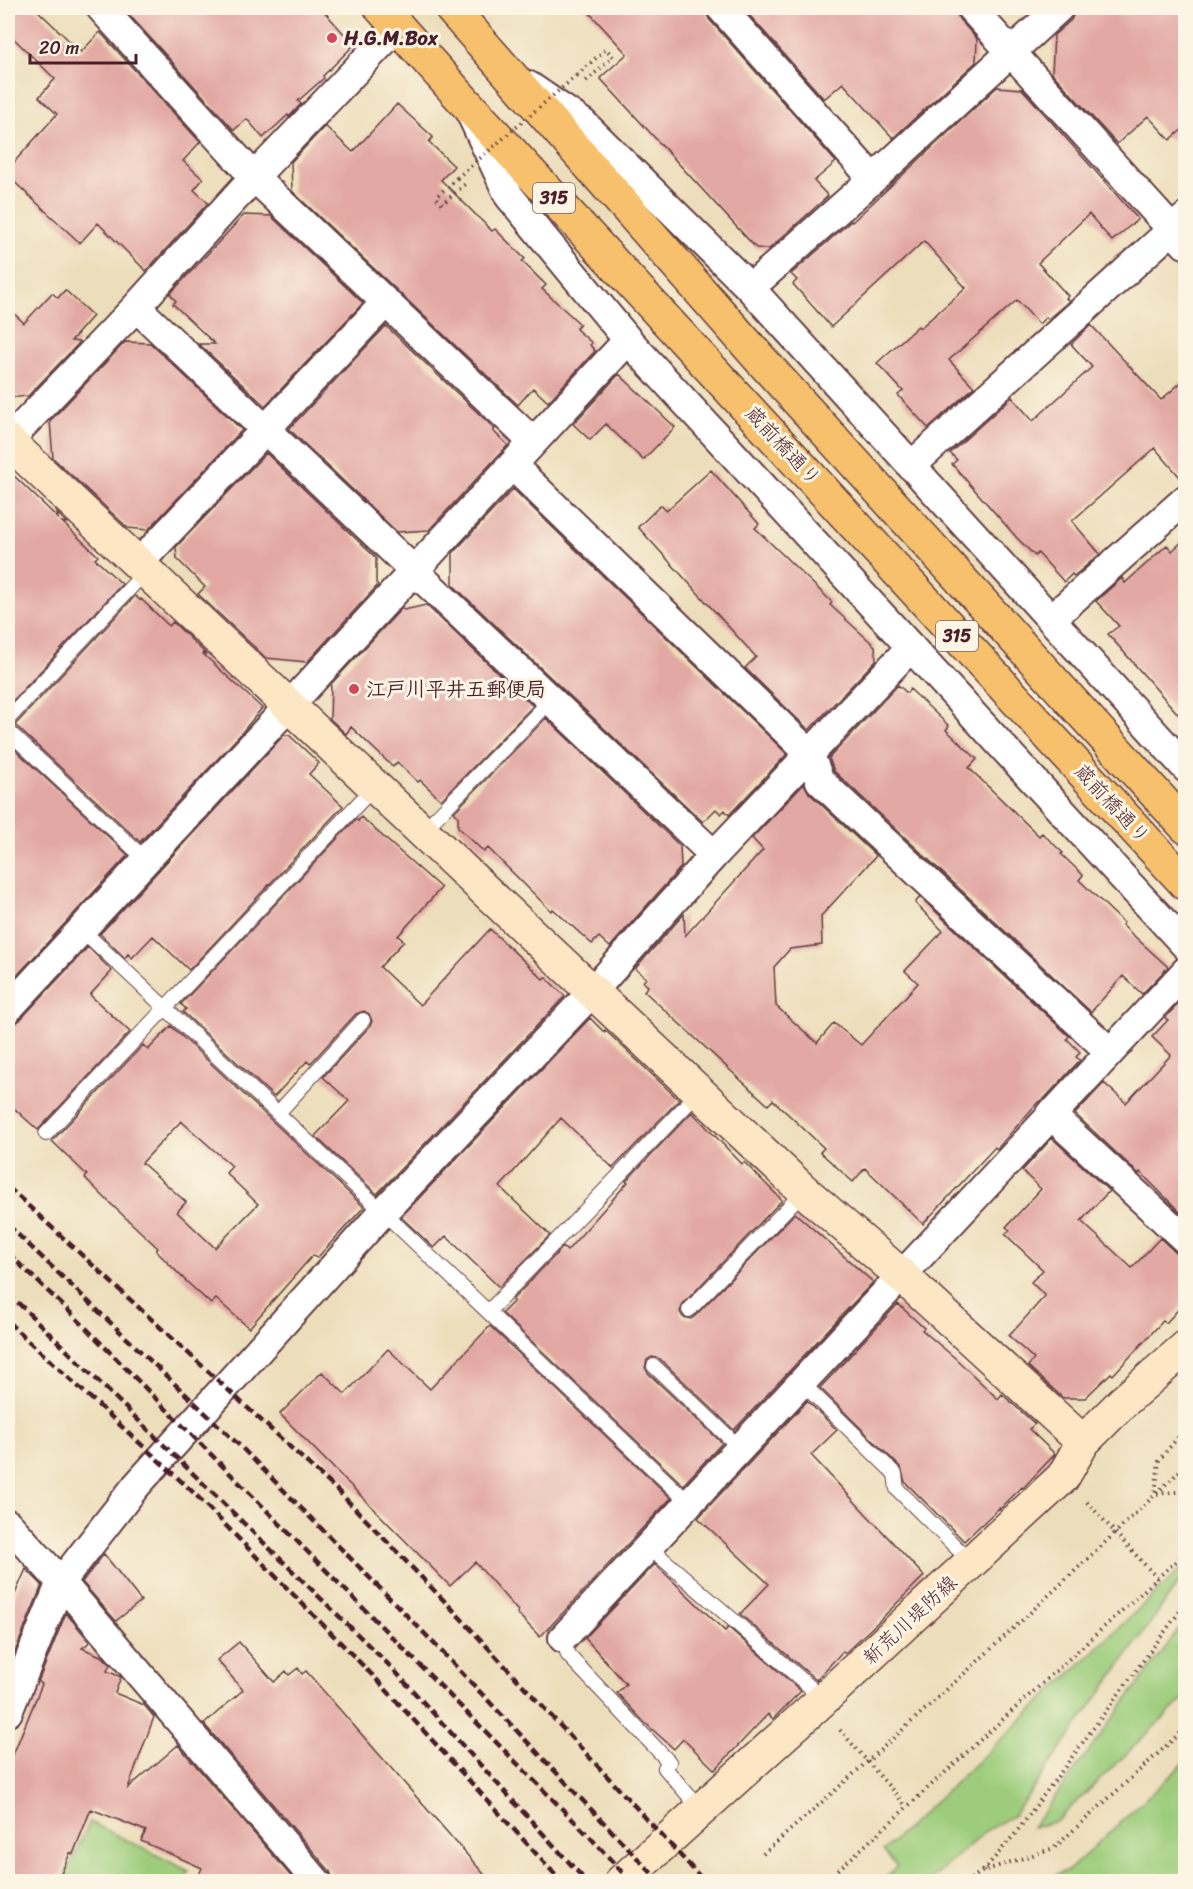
<svg xmlns="http://www.w3.org/2000/svg" width="1193" height="1889" font-family="Sriracha,'Klee One',sans-serif">
  <style>
    .green { fill: #9dcd7c; stroke: #747654; stroke-width: 1.5 }
    .building { fill: #e2a8a3; fill-rule: evenodd }
    .lines { fill: none; stroke-linecap: round; stroke-linejoin: round }
    .lane-casing { stroke: #623c41; stroke-width: 16 }
    .street-casing { stroke: #623c41; stroke-width: 32 }
    .secondary-casing { stroke: #623c41; stroke-width: 36 }
    .primary-casing { stroke: #623c41; stroke-width: 36 }
    .path { stroke: #623c41; stroke-width: 4; stroke-dasharray: 1.5 4.5; stroke-linecap: butt }
    .lane { stroke: #fff; stroke-width: 14 }
    .street { stroke: #fff; stroke-width: 28 }
    .secondary { stroke: #fce6c4; stroke-width: 33 }
    .primary { stroke: #f7c06c; stroke-width: 33 }
    .rail { stroke: #4a1f2b; stroke-width: 4.5; stroke-dasharray: 9 4.5; stroke-linecap: butt }
    .path-bridge { stroke: #623c41; stroke-width: 4; stroke-dasharray: 1.5 4.5; stroke-linecap: butt }
    .poi-dot { fill: #d1495b; stroke: #fcf5e5; stroke-width: 2 }
    .labels { text-anchor: middle; dominant-baseline: central; stroke-width: 6; stroke-linejoin: round; paint-order: stroke }
    .shield { fill: #fcf5e5; stroke: #7f5f63; stroke-width: 1.5 }
    .shield-label { font-size: 18px; font-weight: bold; fill: #4a1f2b }
    .poi-label { font-size: 20px; font-weight: bold; fill: #4a1f2b; stroke: #fcf5e5; text-anchor: start }
    .street-label { font-size: 20px; fill: #4a1f2b; stroke: #fcf5e5 }
  </style>
  <rect width="100%" height="100%" fill="#fcf5e5"/>
  <filter id="ink" filterUnits="userSpaceOnUse"><feTurbulence type="fractalNoise" baseFrequency=".0167" numOctaves="2"/><feDisplacementMap in="SourceGraphic" scale="12" xChannelSelector="R" yChannelSelector="G"/><feConvolveMatrix kernelMatrix="1 2 1 2 8 2 1 2 1" color-interpolation-filters="sRGB"/></filter>
  <filter id="wash" filterUnits="userSpaceOnUse"><feTurbulence type="fractalNoise" baseFrequency=".008" numOctaves="4" result="noise"/><feDisplacementMap in="SourceGraphic" scale="24" xChannelSelector="R" yChannelSelector="G"/><feGaussianBlur stdDeviation="1.35" result="paint"/><feColorMatrix in="noise" values="0 0 0 0 0 0 0 0 0 0 0 0 0 0 0 0 0 1.4 0 .05"/><feComposite in="paint" operator="in"/></filter>
  <g filter="url(#wash)">
    <rect width="100%" height="100%" fill="#eddebb"/>
    <path class="green" d="M1185 1565V1574L1014 1815 987 1830 929 1881H882L897 1866 883 1851Z
      M1185 1621V1697L1057 1821 1032 1828Z
      M1185 1762V1881H1038L1069 1870Z
      M90 1822 189 1871 184 1881H62Z"/>
    <g id="blocks">
      <path class="building" d="M8 8H35L81 52 100 32 200 142 183 161 203 179 194 190 208 203 146 271 98 223 80 243 8 176V169L57 114 39 97 55 79 8 33Z
        M123 8H321L354 45 323 76 324 78 298 101 301 104 289 117 288 115 263 138 247 119 234 130Z
        M585 8H705L709 19 836 162 814 181 828 196 769 249 756 248 600 78 627 54Z
        M743 8H955L959 19 977 39 976 62 893 138 843 83 824 99Z
        M1075 8H1185V127L1170 140 1148 116 1117 144 1052 73 1054 35 1071 20 1074 13Z
        M997 87 1022 89 1138 219 1112 241 1089 214 1038 263 1068 296 1066 298 1069 301 1048 319 1046 317 1039 324 1017 300 949 360 974 387 928 428 898 395 903 391 877 363 918 326 920 328 966 288 924 241 831 327 793 284 797 280 791 274 851 221 852 222Z
        M397 104 433 137 429 142 454 166 441 180 492 231 495 229 525 259 522 261 546 285 542 289 580 324 576 329 592 343 590 345 595 351 548 402 533 388 518 405 292 191 291 162 325 126 353 152Z
        M244 215 271 216 363 303 265 406 199 344H215L173 304 176 301 170 294Z
        M65 290 93 316 71 341 80 342 28 396 8 398V308L24 323 52 293 58 298Z
        M1091 325 1161 400 1185 379V483L1155 448 1072 521 1100 554 1074 576 1072 574 1064 582 1038 553 1035 556 1017 538 952 464 957 460 950 453 1012 397 1033 421 1092 367 1071 344Z
        M386 326 495 429 493 431 508 445 429 530 397 532 289 429Z
        M125 342 150 343 242 430 148 530 128 528 53 458 50 421Z
        M619 374 675 427 643 460 606 424 590 440 573 424Z
        M266 453 376 558V583L378 585 307 662 266 658 198 594 205 587 177 559 176 547Z
        M8 470 58 518 57 513 67 523 62 522 98 556 95 559 122 584 8 706Z
        M711 470 759 524 755 528 832 602 830 605 875 646 876 660 809 730 745 668 756 657 638 527 661 505 666 511Z
        M513 489 787 754 729 815 725 810 721 814 716 809 703 822 453 585V553Z
        M1185 539V722L1108 634 1119 626 1096 601 1122 578 1125 583 1167 545 1172 551Z
        M135 596 140 600 141 599 169 626 173 622 206 654 202 653 262 708 239 736 140 842 15 725Z
        M426 605 533 706 441 800 420 780 418 782 397 762 393 767 351 727 346 734 330 719 331 684 402 608 404 610Z
        M898 685 907 693 910 689 949 726 946 730 977 759 969 768 1039 836 1042 833 1063 853 1061 854 1083 875 1079 880 1124 923 1122 925 1168 967 1142 994 1123 976 1091 1012 834 771 829 758Z
        M546 718 680 846 681 867 610 947 599 937 592 944 553 909 551 911 488 848 484 852 458 827V816L454 812Z
        M284 735H289L319 763 309 774 343 806 189 970 153 936 132 958 128 954 125 958 100 934Z
        M8 743 128 855 12 981 8 976Z
        M804 784 809 793 876 856 821 916 822 945 790 949 774 967 776 1006 817 1043 834 1023 861 1045 918 983 905 971 943 931 915 903 920 897 1069 1036 1067 1039 1080 1052 1076 1057 1080 1060 1044 1099 1038 1102 997 1149 995 1147 923 1224 865 1168 853 1182 820 1152 824 1148 773 1100 768 1105 644 991 648 986 643 982 646 978 635 969 684 914 685 936 763 850 752 838Z
        M361 817 441 888 398 936 404 941 380 967 420 1005 490 929 543 979 545 977 565 996 377 1194 315 1136 349 1101 323 1077 370 1026 372 1021 369 1014 364 1011 356 1014 310 1064 307 1061 274 1097 183 1012 186 1009 181 1004 356 819 358 821Z
        M88 947 112 971 90 995 130 1032 38 1130 8 1103V1029L20 1020Z
        M1185 996V1217L1140 1172 1139 1174 1075 1114 1104 1083 1126 1103 1171 1055 1152 1037 1168 1020 1166 1017Z
        M590 1018 604 1032 605 1030 679 1100 613 1168 561 1118 500 1187 550 1235 499 1287 446 1236 434 1248 401 1217Z
        M171 1026 364 1207 317 1258 313 1255 249 1328 216 1299 211 1304 187 1282 156 1251 158 1248 112 1205 85 1178 87 1175 52 1141 143 1045 148 1050ZM181 1121 232 1166 226 1173 258 1204 215 1248 177 1212 186 1202 142 1163Z
        M692 1112 742 1164 744 1162 782 1200 683 1304 680 1312 683 1317 691 1319 695 1316 795 1213 873 1282 734 1430 660 1359 652 1357 647 1360 645 1368 648 1373 722 1443 683 1485 502 1313 514 1301 512 1300 563 1247 567 1251 628 1182 626 1181Z
        M1052 1138 1109 1191 1081 1221 1132 1268 1160 1238 1175 1252 1185 1256V1302L1166 1323 1163 1321 1113 1375 1111 1373 1085 1398H1063L1028 1366 1034 1359 1009 1336 1045 1296 1031 1282 1043 1270 1005 1234 1010 1230 1006 1227 1041 1189 1022 1171Z
        M898 1304 924 1328 922 1330 955 1358 998 1399 1002 1394 1035 1424 1029 1429 1055 1454 1023 1488 1022 1487 1000 1509 999 1508 964 1541 905 1482 901 1468 820 1388Z
        M490 1326 671 1498 540 1637 517 1613 518 1611 475 1562 450 1586 280 1414 322 1372 345 1394 388 1349 430 1389Z
        M807 1401 837 1430 811 1455 924 1576 881 1619 845 1653 843 1651 816 1680 740 1614 769 1584 698 1518Z
        M104 1554 141 1601 116 1621 82 1582Z
        M655 1564 725 1631 728 1627 801 1691 773 1719 768 1714 715 1770 683 1739 674 1749 643 1721 617 1693 626 1684 585 1638Z
        M26 1569 42 1585 8 1669V1610Z
        M66 1613 90 1642 82 1648 103 1657 110 1664 107 1671 121 1677 115 1693 144 1705 154 1717 128 1788 178 1745 295 1881H196L202 1868 141 1841 146 1831 91 1809 73 1854 70 1853 58 1881H8V1767L42 1684 38 1682Z
        M239 1642 274 1682 286 1671 289 1675 298 1668 302 1674 306 1671 490 1881H333L330 1871 204 1724 243 1690 217 1660Z"/>
    </g>
  </g>
  <g filter="url(#ink)">
    <use href="#blocks" fill-opacity="0" stroke="#623c41" stroke-width="1.5"/>
    <g class="lines">
      <defs>
        <path id="lane" d="M8 719 146 571
          M8 731 146 860
          M423 831 551 700
          M81 929 383 1212 689 1503
          M278 1113 363 1020
          M46 1134 375 786
          M689 1310 804 1191
          M488 1312 699 1092
          M654 1366 740 1448
          M801 1382 895 1474 897 1489 971 1562
          M648 1546 810 1687 818 1704
          M563 1638 568 1655 669 1762 665 1768 701 1810"/>
        <path id="street" d="M101 8 254 177 533 442
          M721 8 873 179
          M971 8 1185 244
          M529 86 583 123 750 288 1186 768
          M472 116 509 196 628 340 1186 946
          M750 288 873 179 1059 8
          M136 307 714 855
          M8 441 136 307 254 177 398 26
          M512 465 809 753 820 781 1110 1052
          M911 466 1186 217
          M138 564 386 302
          M1051 619 1186 499
          M8 1009 628 340
          M1050 1114 1186 1240
          M8 1524 61 1582 317 1882
          M563 1638 1186 971
          M8 1712 61 1582 136 1486 383 1212 593 991 714 855 911 647"/>
        <path id="secondary" d="M8 441 804 1191 901 1275 1083 1442
          M621 1882 818 1704 1063 1477 1083 1442 1124 1401 1186 1347"/>
        <path id="primary" d="M381 8 465 102 1186 884
          M451 8 761 360 1186 827"/>
      </defs>
      <use href="#lane" class="lane-casing"/>
      <use href="#street" class="street-casing"/>
      <use href="#secondary" class="secondary-casing"/>
      <use href="#primary" class="primary-casing"/>
      <path class="path" d="M577 75 606 49 613 57 585 82
        M457 178 436 197 442 204 468 182
        M1186 1428 1159 1460 1155 1494 1186 1491
        M1087 1502 1158 1579
        M840 1730 907 1807
        M763 1854C907 1728 1048 1598 1186 1465
        M983 1871 1015 1834 1186 1603
        M825 1882 1186 1552
        M966 1882 983 1871 1054 1848 1186 1728"/>
      <use href="#lane" class="lane"/>
      <use href="#street" class="street"/>
      <use href="#secondary" class="secondary"/>
      <use href="#primary" class="primary"/>
      <path class="rail" d="M8 1187 340 1493 455 1612 705 1882
        M8 1225 242 1448 426 1635 660 1882
        M8 1253 76 1318 589 1836 631 1882
        M8 1293 392 1668 587 1882
        M8 1322 194 1493 378 1681 562 1882"/>
      <path class="path-bridge" d="M457 178 577 75"/>
    </g>
  </g>
  <g class="poi-dot">
    <circle cx="332" cy="38" r="6"/>
    <circle cx="354" cy="689" r="6"/>
  </g>
  <g class="labels">
    <g class="shield">
      <rect x="533" y="183" width="42" height="30" rx="4.5"/>
      <rect x="936" y="621" width="42" height="30" rx="4.5"/>
    </g>
    <g class="shield-label">
      <text x="554" y="198">315</text>
      <text x="957" y="636">315</text>
    </g>
    <g class="poi-label">
      <text x="344" y="38">H.G.M.Box</text>
      <text x="366" y="689">江戸川平井五郵便局</text>
    </g>
    <g class="street-label">
      <text transform="translate(783 446) rotate(47)">蔵前橋通り</text>
      <text transform="translate(1112 804) rotate(47)">蔵前橋通り</text>
      <text transform="translate(910 1620) rotate(-43)">新荒川堤防線</text>
    </g>
  </g>
  <rect width="1193" height="1889" fill="none" stroke="#fcf5e5" stroke-width="30"/>
  <path d="M30 54v9h106v-9" fill="none" stroke="#4a1f2b" stroke-width="3"/>
  <text x="39" y="54" font-size="18" fill="#4a1f2b" stroke="#fcf5e5" stroke-width="4.5" paint-order="stroke">20 m</text>
</svg>
